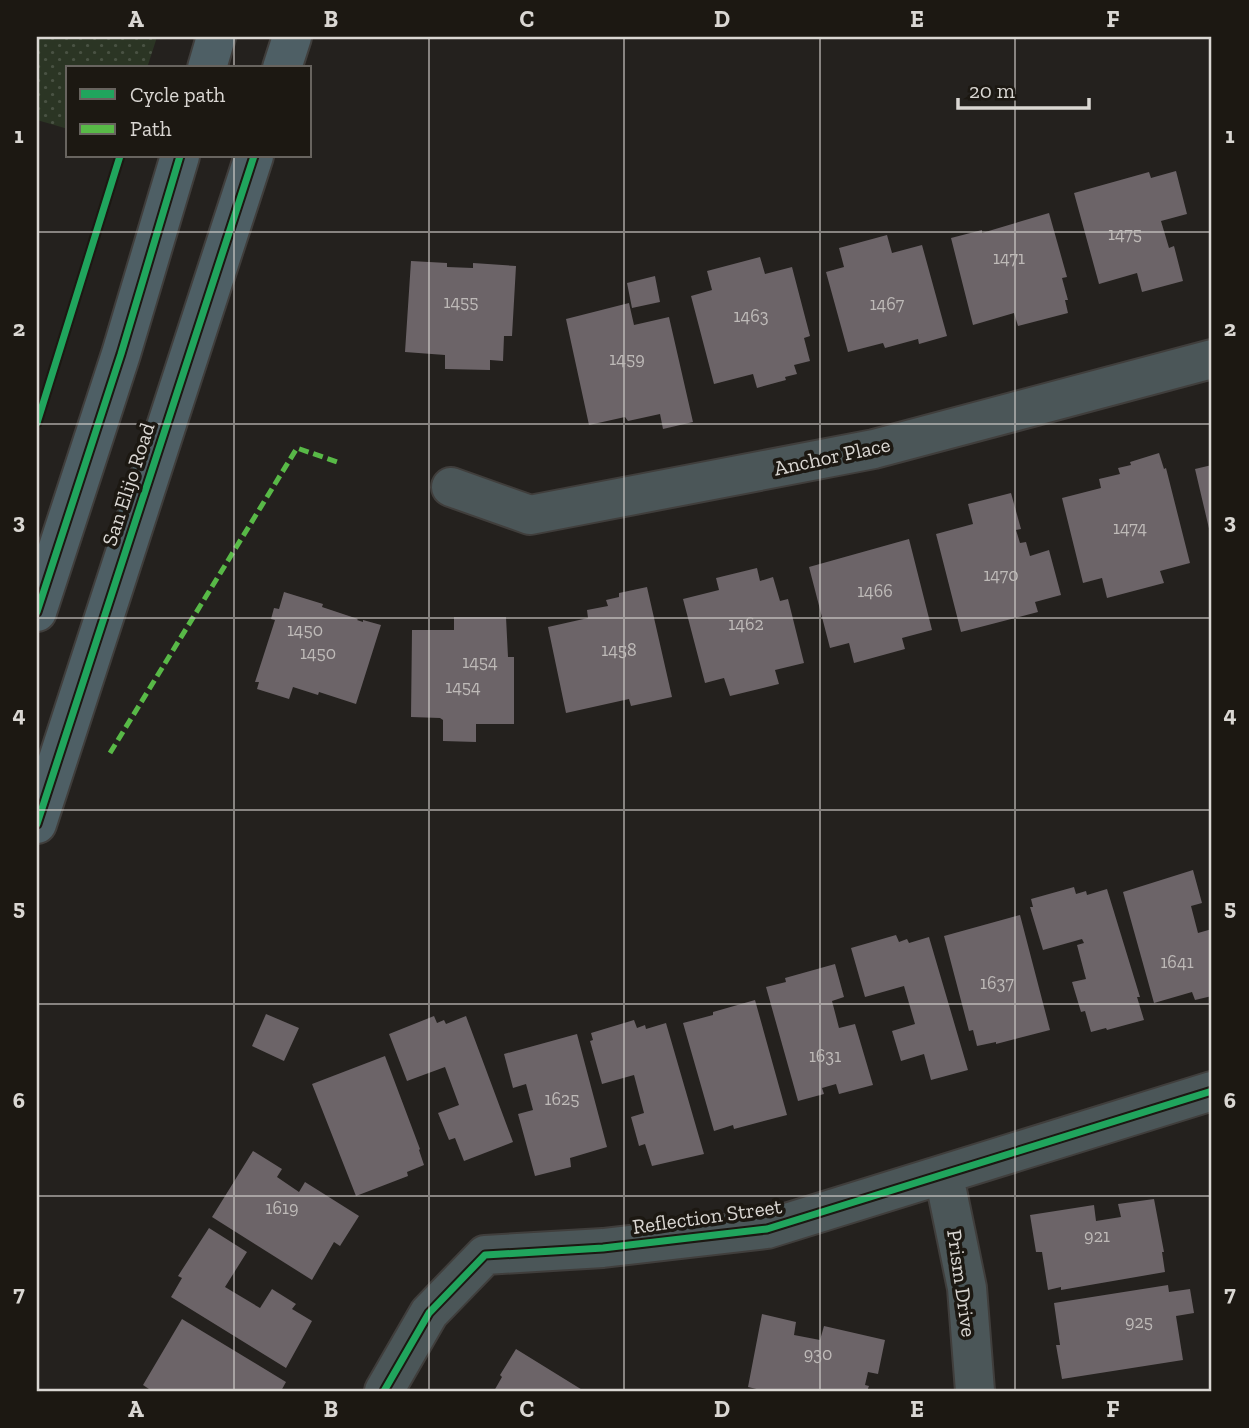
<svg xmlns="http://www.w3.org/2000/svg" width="1249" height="1428" font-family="'Zilla Slab',serif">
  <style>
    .grass { fill: url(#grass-dots) }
    .building { fill: #6c6468 }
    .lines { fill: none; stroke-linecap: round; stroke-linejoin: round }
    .minor-casing { stroke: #403e3c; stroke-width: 42 }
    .primary-casing { stroke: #403e3c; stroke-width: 42 }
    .minor { stroke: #4b5658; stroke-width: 38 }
    .primary { stroke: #4e5f65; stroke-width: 38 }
    .quiet { stroke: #58b947; stroke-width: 5; stroke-dasharray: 10 5; stroke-linecap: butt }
    .cycleway-casing { stroke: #1c1812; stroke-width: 11 }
    .cycleway { stroke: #20a55d; stroke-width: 7 }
    .grid { fill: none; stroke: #dad7d3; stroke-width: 2; stroke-opacity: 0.55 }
    .labels { text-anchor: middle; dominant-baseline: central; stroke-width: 7; stroke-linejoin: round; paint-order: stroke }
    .number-label { font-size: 18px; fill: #bebab8 }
    .street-label { font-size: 21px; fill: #dad7d3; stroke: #1c1812 }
    .neatline { fill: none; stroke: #dad7d3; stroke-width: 2.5 }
    .grid-label { font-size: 23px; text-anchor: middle; font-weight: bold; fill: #dad7d3 }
  </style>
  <defs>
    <pattern id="grass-dots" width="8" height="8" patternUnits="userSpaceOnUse" patternTransform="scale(1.75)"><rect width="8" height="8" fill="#2b3524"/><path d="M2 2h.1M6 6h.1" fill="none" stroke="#495243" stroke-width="1.8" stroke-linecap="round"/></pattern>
  </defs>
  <rect width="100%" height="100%" fill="#24211e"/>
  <path class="grass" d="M37 37H157L147 68H68V129L37 120Z"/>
  <path class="building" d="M1176 171 1187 214 1161 221 1169 248 1174 246 1183 281 1142 292 1137 273 1099 284 1074 193 1149 172 1151 178Z
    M1049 213 1067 277 1062 278 1068 300H1065L1068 313 1018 326 1014 313 973 325 951 238 982 230V233Z
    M887 235 892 253 922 245 947 336 919 344 918 339 885 348 883 343 848 352 826 272 844 267 839 248Z
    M760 257 765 274 792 267 810 336 804 338 810 361 794 365 797 374 785 377 786 380 757 388 753 374 714 384 691 296 712 290 707 271Z
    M411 261 447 263V267L473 268V263L516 266 512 336H504L503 361 490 360V370L445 369V355L405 352Z
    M655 276 660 302 632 308 627 283Z
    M629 303 634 325 669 317 693 422 663 429 660 414 628 421 625 417 589 425 566 319Z
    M1159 453 1164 469 1166 468 1190 563 1160 571 1164 583 1107 598 1102 578 1083 583 1062 498 1101 488 1099 479 1120 474 1118 468 1131 465 1130 462Z
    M1212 465V537H1211L1195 469Z
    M1011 493 1021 529 1016 530 1020 543 1026 542 1030 556 1049 550 1061 595 1035 602 1038 612 961 632 936 534 973 524 968 504Z
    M909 539 932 630 902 638 905 649 854 663 849 643 830 648 809 567Z
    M757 568 760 581 773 577 780 601 788 599 804 663 775 670 779 684 730 696 724 678 705 683 683 599 719 590 716 578Z
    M647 587 672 697 631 706 629 699 566 713 548 627 588 618 587 610 608 606 606 600 619 597V593Z
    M284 592 323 604 322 607 358 619 357 620 363 622V620L381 625 356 704 319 692 318 695 293 687 289 699 257 689 259 682H255L275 620 271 619 274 608 279 609Z
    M454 617H506L508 657H514V724H476V742L443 741V720L440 718 411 717 412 630H454Z
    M1193 870 1202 903 1191 906 1198 933 1212 929V996L1195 1000 1192 992 1154 1003 1123 892Z
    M1074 887 1076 894 1086 891 1087 895 1107 889 1140 997H1137L1144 1020 1107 1030 1106 1028 1091 1032 1085 1011 1081 1012 1072 982 1086 979 1077 945 1084 943 1082 939 1043 950 1030 907H1033L1031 899Z
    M1020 915 1050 1030 996 1044V1042L977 1046 973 1030 969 1031 944 936Z
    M896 935 899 942 907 939 909 943 929 937 968 1070 931 1080 924 1054 901 1061 892 1031 915 1024 904 986 865 997 851 948Z
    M835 964 844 997 832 1001 839 1028 855 1024 873 1085 839 1094 836 1084 822 1088 824 1094 798 1101 766 987 786 982 785 978Z
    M755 1000 787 1115 734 1129 733 1125 714 1131 683 1023 713 1015V1012Z
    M266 1014 299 1028 284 1061 252 1046Z
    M434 1016 437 1023 444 1020 446 1024 466 1016 513 1142 464 1161 455 1138 449 1140 438 1113 459 1105 445 1067 407 1081 389 1034Z
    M634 1020 637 1028 645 1025 646 1029 666 1023 704 1154 652 1166 645 1144 639 1146 631 1117 644 1113 634 1075 602 1084 590 1041 593 1040 591 1033Z
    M577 1034 607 1147 570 1158 571 1167 535 1176 518 1114 533 1110 526 1084 513 1088 504 1054Z
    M385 1056 420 1149 419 1150 424 1165 407 1172 408 1176 356 1196 312 1084Z
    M253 1151 282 1169 277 1177 299 1192 305 1182 359 1216 340 1246 334 1242 312 1280 212 1217Z
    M1154 1199 1164 1252H1162L1165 1272 1061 1290V1287L1048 1290 1042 1252H1036L1030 1215 1094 1205 1096 1221 1121 1217 1118 1204Z
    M209 1228 247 1252 225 1287 260 1308 272 1289 296 1304 292 1309 312 1321 286 1368 171 1297 182 1278 178 1276Z
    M1168 1285 1169 1292 1190 1289 1194 1313 1176 1316 1183 1360 1062 1379 1056 1345H1060L1054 1303Z
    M762 1314 796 1322 794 1335 820 1340 824 1326 885 1340 878 1374 868 1372 865 1385 869 1386 867 1391H765L748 1387Z
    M182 1319 286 1382 281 1391H152L143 1385Z
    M516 1349 584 1391H494L502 1377 500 1375Z"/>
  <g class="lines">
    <defs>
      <path id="minor" d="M451 487 530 515 874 449 1212 359
        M944 1176 967 1288 975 1391
        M384 1391 429 1313 485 1255 603 1248 767 1229 1212 1091"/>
      <path id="primary" d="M207 68 216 37
        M282 68 292 37
        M37 612 121 354 180 156
        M37 824 254 156"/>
    </defs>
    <use href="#minor" class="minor-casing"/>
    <use href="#primary" class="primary-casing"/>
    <use href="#minor" class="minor"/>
    <use href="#primary" class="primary"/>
    <path class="quiet" d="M110 753 297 448 340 463"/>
    <defs>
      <path id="cycleway" d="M37 423 120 156
        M37 612 121 354 180 156
        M37 824 254 156
        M384 1391 429 1313 485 1255 603 1248 767 1229 1212 1091"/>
    </defs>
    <use href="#cycleway" class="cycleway-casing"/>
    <use href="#cycleway" class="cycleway"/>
  </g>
  <path class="grid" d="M234 37V68M429 37V1391M624 37V1391M820 37V1391M1015 37V1391M234 156V1391M37 232H1212M37 424H1212M37 618H1212M37 810H1212M37 1004H1212M37 1196H1212"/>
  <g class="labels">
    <g class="number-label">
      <text x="1125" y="234">1475</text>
      <text x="1009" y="258">1471</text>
      <text x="461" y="302">1455</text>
      <text x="887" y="304">1467</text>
      <text x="751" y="316">1463</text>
      <text x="627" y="359">1459</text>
      <text x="1130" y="528">1474</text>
      <text x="1001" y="575">1470</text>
      <text x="875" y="591">1466</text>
      <text x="746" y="624">1462</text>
      <text x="305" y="630">1450</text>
      <text x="619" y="650">1458</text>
      <text x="318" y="653">1450</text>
      <text x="480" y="662">1454</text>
      <text x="463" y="687">1454</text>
      <text x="1177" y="962">1641</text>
      <text x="997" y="983">1637</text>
      <text x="825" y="1056">1631</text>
      <text x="562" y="1099">1625</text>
      <text x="282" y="1208">1619</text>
      <text x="1097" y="1236">921</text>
      <text x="1139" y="1322">925</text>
      <text x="818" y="1354">930</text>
    </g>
    <g class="street-label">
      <text transform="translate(832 456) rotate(-12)">Anchor Place</text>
      <text transform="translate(128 484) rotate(-72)">San Elijo Road</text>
      <text transform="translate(707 1216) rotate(-8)">Reflection Street</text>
      <text transform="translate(962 1283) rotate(82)">Prism Drive</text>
    </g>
  </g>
  <rect width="1249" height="1428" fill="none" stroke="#1c1812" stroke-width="77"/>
  <rect x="66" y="66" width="245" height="91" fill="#1c1812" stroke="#68645f" stroke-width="2"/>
  <rect x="80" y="89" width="35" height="10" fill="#20a55d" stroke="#68645f" stroke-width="2"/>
  <text x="130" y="102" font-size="21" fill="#dad7d3">Cycle path</text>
  <rect x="80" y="124" width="35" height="10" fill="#58b947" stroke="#68645f" stroke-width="2"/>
  <text x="130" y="136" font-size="21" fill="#dad7d3">Path</text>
  <path d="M958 98v10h131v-10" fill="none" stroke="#dad7d3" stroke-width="3.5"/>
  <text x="969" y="98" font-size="21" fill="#dad7d3" stroke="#1c1812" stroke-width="5" paint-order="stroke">20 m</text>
  <rect x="38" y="38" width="1172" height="1352" class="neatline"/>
  <g class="grid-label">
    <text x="136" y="27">A</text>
    <text x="331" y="27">B</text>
    <text x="527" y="27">C</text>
    <text x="722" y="27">D</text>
    <text x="917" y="27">E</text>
    <text x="1113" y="27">F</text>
    <text x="19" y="143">1</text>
    <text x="1230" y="143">1</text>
    <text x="19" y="336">2</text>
    <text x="1230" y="336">2</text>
    <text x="19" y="529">3</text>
    <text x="1230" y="529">3</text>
    <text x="19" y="722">4</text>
    <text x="1230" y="722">4</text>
    <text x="19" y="915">5</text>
    <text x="1230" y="915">5</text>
    <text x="19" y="1108">6</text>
    <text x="1230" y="1108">6</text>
    <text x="19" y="1301">7</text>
    <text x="1230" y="1301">7</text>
    <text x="136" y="1417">A</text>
    <text x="331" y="1417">B</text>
    <text x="527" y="1417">C</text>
    <text x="722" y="1417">D</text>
    <text x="917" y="1417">E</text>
    <text x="1113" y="1417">F</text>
  </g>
</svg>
